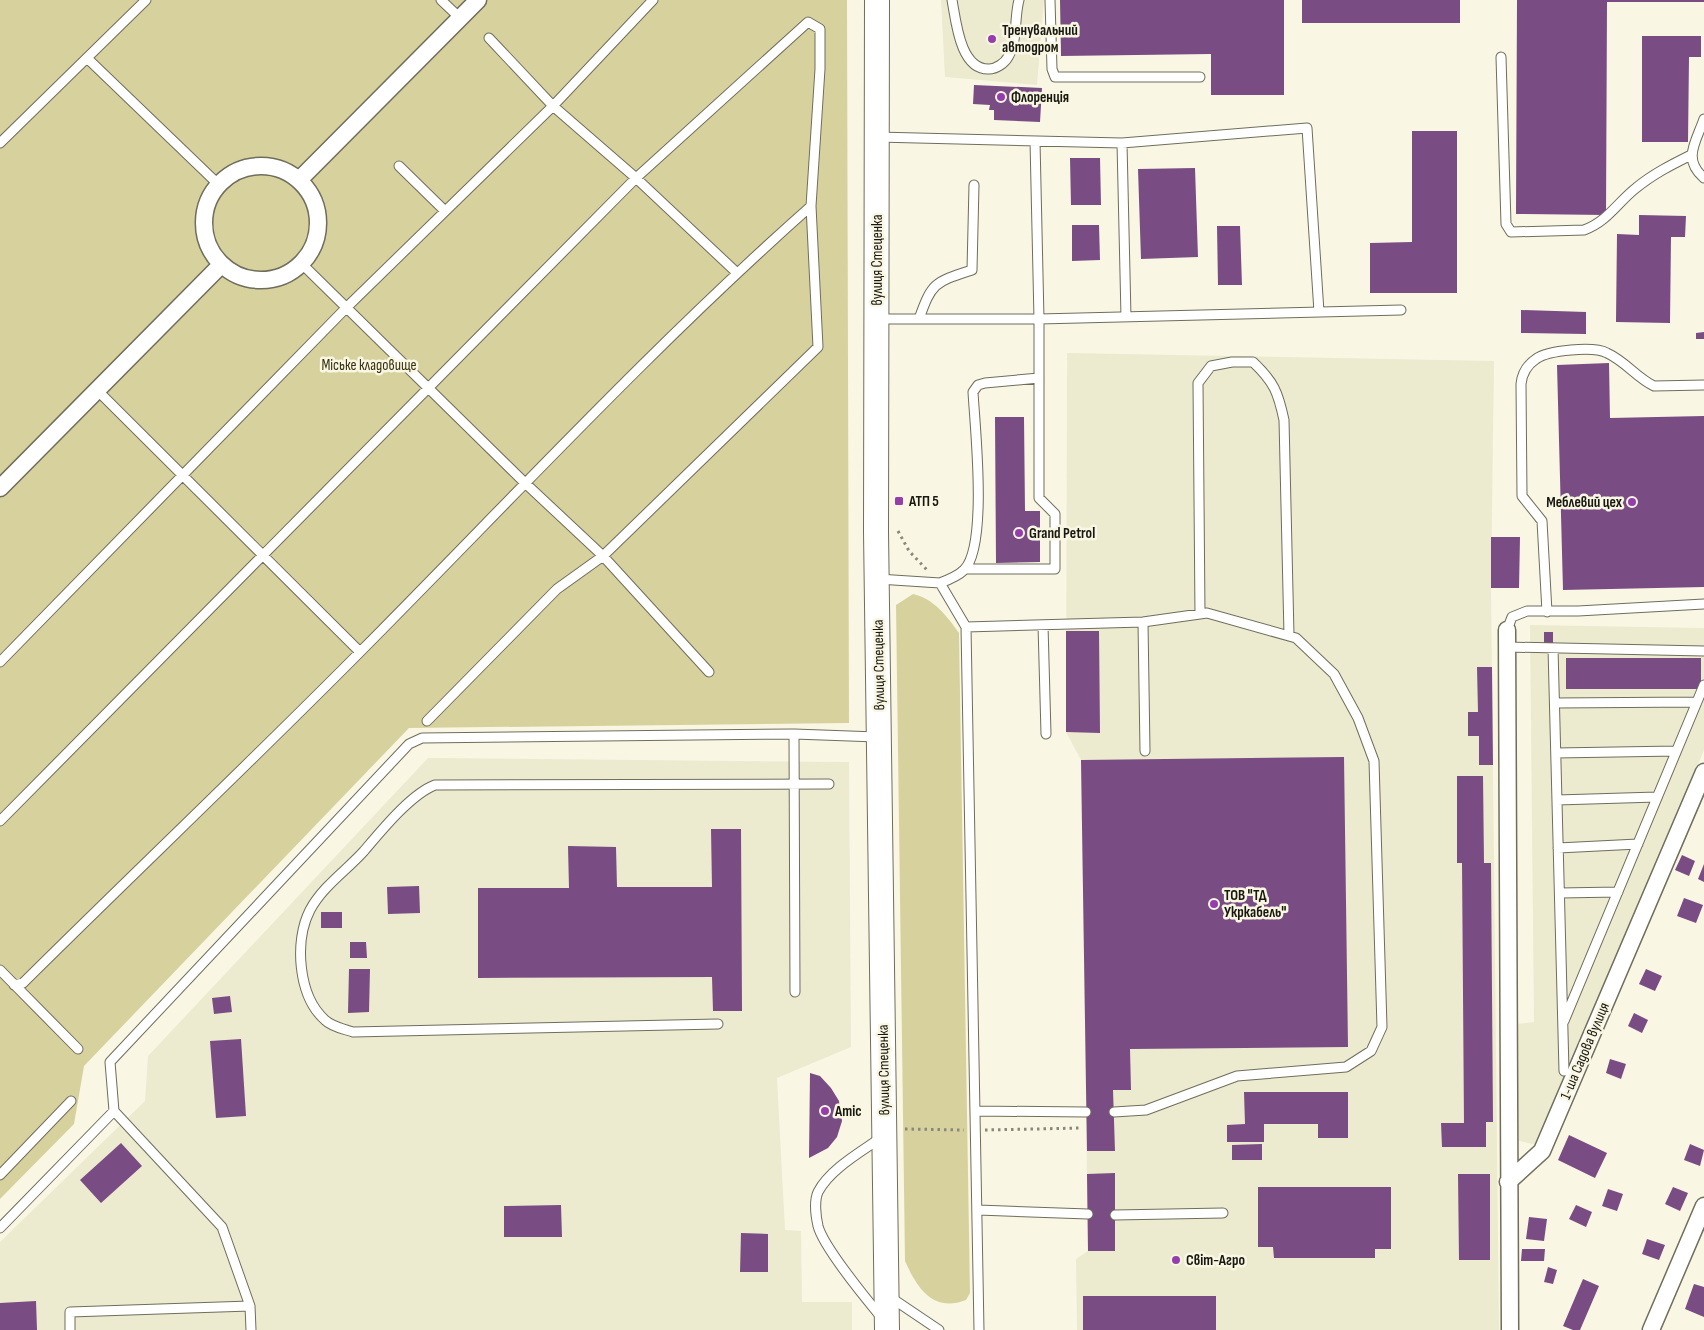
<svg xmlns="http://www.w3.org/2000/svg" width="1704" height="1330" font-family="'Sofia Sans Condensed',sans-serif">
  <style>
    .built { fill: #eceacf }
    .green { fill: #d7d29d }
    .building { fill: #794c84 }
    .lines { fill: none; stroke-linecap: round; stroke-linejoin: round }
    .lane-casing { stroke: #6f6d5c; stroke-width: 11 }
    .street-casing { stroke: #6f6d5c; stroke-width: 19 }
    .secondary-casing { stroke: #6f6d5c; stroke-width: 26 }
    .path { stroke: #88877a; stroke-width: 3; stroke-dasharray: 2.5 4; stroke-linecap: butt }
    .lane { stroke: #fff; stroke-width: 9 }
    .street { stroke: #fff; stroke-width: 16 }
    .secondary { stroke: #fff; stroke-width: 24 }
    .poi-dot { fill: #953eab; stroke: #f9f7e3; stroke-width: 2 }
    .labels { text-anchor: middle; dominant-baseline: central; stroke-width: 5; stroke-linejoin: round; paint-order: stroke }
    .poi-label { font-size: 15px; font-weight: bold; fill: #181811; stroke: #f9f7e3; text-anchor: start }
    .street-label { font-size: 15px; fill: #181811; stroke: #f9f7e3 }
    .park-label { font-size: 15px; fill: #34300d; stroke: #f9f7e3 }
  </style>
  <rect width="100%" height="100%" fill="#f9f7e3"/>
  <path class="built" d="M941 0H1044L1037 85 945 77Z
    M1067 353 1494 361 1491 588 1499 1330H1077L1076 1259 1088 1251 1087 1174 1081 760 1066 732Z
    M1530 625 1704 628V750L1537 1145 1516 1140 1517 1024 1534 1022Z
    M428 758 849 762 851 1047 777 1078 785 1230 801 1231 802 1302H852V1330H0V1242L145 1101 148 1056Z"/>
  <path class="green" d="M0 0H847L849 723 409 728 84 1066 74 1124 0 1199Z
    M913 594C933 598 948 617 959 633L970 1293 966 1300C933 1313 917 1288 905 1261L896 605Z"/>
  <path class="building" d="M1060 0H1284V95H1211V54L1061 56Z
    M1302 0H1460V23H1302Z
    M1517 0H1704V2H1607L1606 215 1516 214Z
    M1642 36H1701V57H1689L1688 142H1642Z
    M974 85 1042 88 1040 122 994 120V110H989L990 105 973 104Z
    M1412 131H1457V293H1370V243L1412 242Z
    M1070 158H1100L1101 205H1071Z
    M1195 168 1198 257 1141 259 1138 169Z
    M1639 215 1686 216 1685 237H1671L1670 323 1616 322 1617 234 1639 235Z
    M1072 225H1099L1100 260 1072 261Z
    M1217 226H1240L1242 285H1218Z
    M1521 310 1586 312V334L1521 333Z
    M1704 332V339H1696V333Z
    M1609 363 1610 418 1704 416V587L1563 590 1557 365Z
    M995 417H1024L1025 511H1040V562L996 563Z
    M1491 537H1520L1519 588H1491Z
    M1066 631H1099L1100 733 1066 732Z
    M1544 632H1553V643H1544Z
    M1566 658H1701V689H1566Z
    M1477 667H1492L1493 765H1479V736H1468V712H1478Z
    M1344 757 1348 1047 1130 1049 1131 1090H1113L1115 1151H1087L1081 760Z
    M1457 776H1483L1484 863H1491L1493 1122H1486V1147H1442L1441 1123H1464L1462 863H1457Z
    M711 829H741L742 1011H713L712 977 478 978V888H569L568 846 616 847 617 887H712Z
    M1682 855 1695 861 1689 876 1675 870Z
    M1704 864V882L1698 879Z
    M419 886 420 913 388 914 387 887Z
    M1684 898 1703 905 1696 923 1677 916Z
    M321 912H342V928H321Z
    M350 942H366L367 958H350Z
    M349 969H370L369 1012 348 1013Z
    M1646 969 1662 976 1655 991 1639 984Z
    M230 996 232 1012 214 1014 212 998Z
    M1634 1013 1648 1020 1642 1033 1628 1026Z
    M241 1039 246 1116 216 1118 210 1041Z
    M1610 1059 1626 1064 1621 1079 1606 1073Z
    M810 1073 820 1076 831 1088 839 1101 842 1121 837 1137 828 1148 809 1158Z
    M1244 1092H1348V1138H1318V1124H1264V1142H1227V1125L1245 1124Z
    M1569 1135 1607 1153 1595 1178 1558 1160Z
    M121 1143 142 1166 101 1203 80 1180Z
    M1262 1144V1160H1232V1145Z
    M1690 1144 1704 1150 1700 1166 1684 1160Z
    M1115 1173V1251H1088L1087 1174Z
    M1458 1174H1490V1260H1459Z
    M1258 1187H1391V1249H1375V1258H1274L1273 1247H1258Z
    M1673 1187 1688 1193 1680 1211 1665 1204Z
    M1608 1189 1623 1194 1617 1211 1602 1206Z
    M561 1205 562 1237H504V1206Z
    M1576 1205 1592 1212 1586 1227 1569 1219Z
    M1529 1217 1547 1219 1544 1241 1526 1239Z
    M741 1233 768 1234V1272H740Z
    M1647 1239 1665 1245 1659 1260 1642 1254Z
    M1522 1249H1545L1544 1261H1521Z
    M1548 1267 1557 1270 1553 1284 1544 1282Z
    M1583 1279 1599 1286 1580 1330H1573L1563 1326Z
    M1694 1284 1704 1287V1317L1685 1309Z
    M1083 1296H1216V1330H1083Z
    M36 1301 37 1330H0V1303Z"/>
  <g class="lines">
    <defs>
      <path id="lane" d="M441 0 460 18
        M952 0C956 21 960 70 989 69 996 69 1005 63 1008 57 1018 41 1014 18 1019 0
        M1050 0 1052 69 1055 77H1200
        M489 38 553 106 636 178 736 272
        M1501 57 1506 224 1511 232 1584 230C1607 222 1618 202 1636 188 1653 174 1671 165 1691 155
        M88 59 219 185
        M1704 119C1696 142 1682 159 1704 178
        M877 137 1122 143 1307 128 1319 312
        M0 143 146 0
        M1122 143 1126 317
        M399 166 445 211
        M302 264 524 482 603 556 709 672
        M876 319H1039L1401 310
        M919 319C932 282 935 282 972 270L974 185
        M97 390 360 652
        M965 569H1055V514L1039 498V319L1035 141
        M878 579 940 583 966 627 979 1330
        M940 583C948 580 958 576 964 570 988 546 975 428 973 392L978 385 985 383 1039 378
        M1547 612 1542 521 1522 496 1521 384C1522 374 1527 365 1536 359 1548 350 1594 346 1607 353 1625 361 1637 378 1654 386L1704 385
        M1200 614 1198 383 1211 366 1232 362H1253C1274 382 1278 392 1284 420L1289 635
        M1143 622 1145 751
        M1043 625 1046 734
        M966 627 1143 622 1207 613 1296 638 1334 674 1358 718 1374 761 1382 1027 1371 1051 1346 1067 1237 1076 1146 1110 1114 1112
        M1507 630 1512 617 1527 611H1578L1704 604
        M1507 647 1704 651
        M1553 648 1564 1071
        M0 662 347 307 553 106 653 0
        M1555 703 1697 702
        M794 734 795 992
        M1556 753 1676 751
        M1557 800 1657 797
        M0 821 636 178 808 22 820 29V69L811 206 818 347 603 556 557 589 427 721
        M1558 848 1638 844
        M1560 893 1618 892
        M0 970 78 1049
        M14 985 23 983C135 872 249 764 360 652 509 502 652 347 811 206
        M1564 1021 1704 685
        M718 1024 353 1032C344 1029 332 1027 325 1020 298 996 294 941 310 910 323 886 346 871 364 851 381 831 411 794 435 785L829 784
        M976 1111 1086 1112
        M0 1175 71 1101
        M978 1210 1088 1214
        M1115 1215 1223 1213
        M0 1228 114 1111
        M890 1297 939 1330
        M882 1318C867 1300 823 1246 818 1226 816 1217 814 1201 818 1192 830 1169 861 1152 882 1137
        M70 1330V1312L250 1306
        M251 1330 250 1306 222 1227 114 1111 110 1062 409 744 422 738 794 734 877 737"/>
      <path id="street" d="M204 223a57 57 0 1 1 114 0a57 57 0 1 1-114 0Z
        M299 180 478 0
        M0 488 221 265
        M1507 630 1510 1330
        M1508 1182 1542 1151 1704 772
        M1651 1330 1704 1206"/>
      <path id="secondary" d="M877 0 876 532 887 1330"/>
    </defs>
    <use href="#lane" class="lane-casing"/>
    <use href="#street" class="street-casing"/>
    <use href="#secondary" class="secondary-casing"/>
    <path class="path" d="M898 531 909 551 927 570
      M905 1129 964 1130
      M985 1130 1082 1128"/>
    <use href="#lane" class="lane"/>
    <use href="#street" class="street"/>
    <use href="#secondary" class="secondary"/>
  </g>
  <g class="poi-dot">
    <circle cx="992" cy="39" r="5"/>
    <circle cx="1001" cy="97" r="5"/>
    <rect x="894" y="496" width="10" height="10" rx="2.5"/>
    <circle cx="1632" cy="502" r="5"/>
    <circle cx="1019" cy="533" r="5"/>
    <circle cx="1214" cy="904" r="5"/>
    <circle cx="825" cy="1111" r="5"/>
    <circle cx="1176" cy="1260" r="5"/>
  </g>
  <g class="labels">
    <g class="poi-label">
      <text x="1002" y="30">Тренувальний<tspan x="1002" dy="17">автодром</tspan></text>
      <text x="1011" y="97">Флоренція</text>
      <text x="909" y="501">АТП 5</text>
      <text x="1622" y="502" text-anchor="end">Меблевий цех</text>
      <text x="1029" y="533">Grand Petrol</text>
      <text x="1224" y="895">ТОВ "ТД<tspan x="1224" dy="17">Укркабель"</tspan></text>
      <text x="835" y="1111">Amic</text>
      <text x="1186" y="1260">Світ-Агро</text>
    </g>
    <g class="street-label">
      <text transform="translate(877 260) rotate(-90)">вулиця Стеценка</text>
      <text transform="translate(879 665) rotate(-91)">вулиця Стеценка</text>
      <text transform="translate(1585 1051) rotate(-67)">1-ша Садова вулиця</text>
      <text transform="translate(884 1070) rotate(-91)">вулиця Стеценка</text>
    </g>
    <g class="park-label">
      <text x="369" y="365">Міське кладовище</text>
    </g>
  </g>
</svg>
